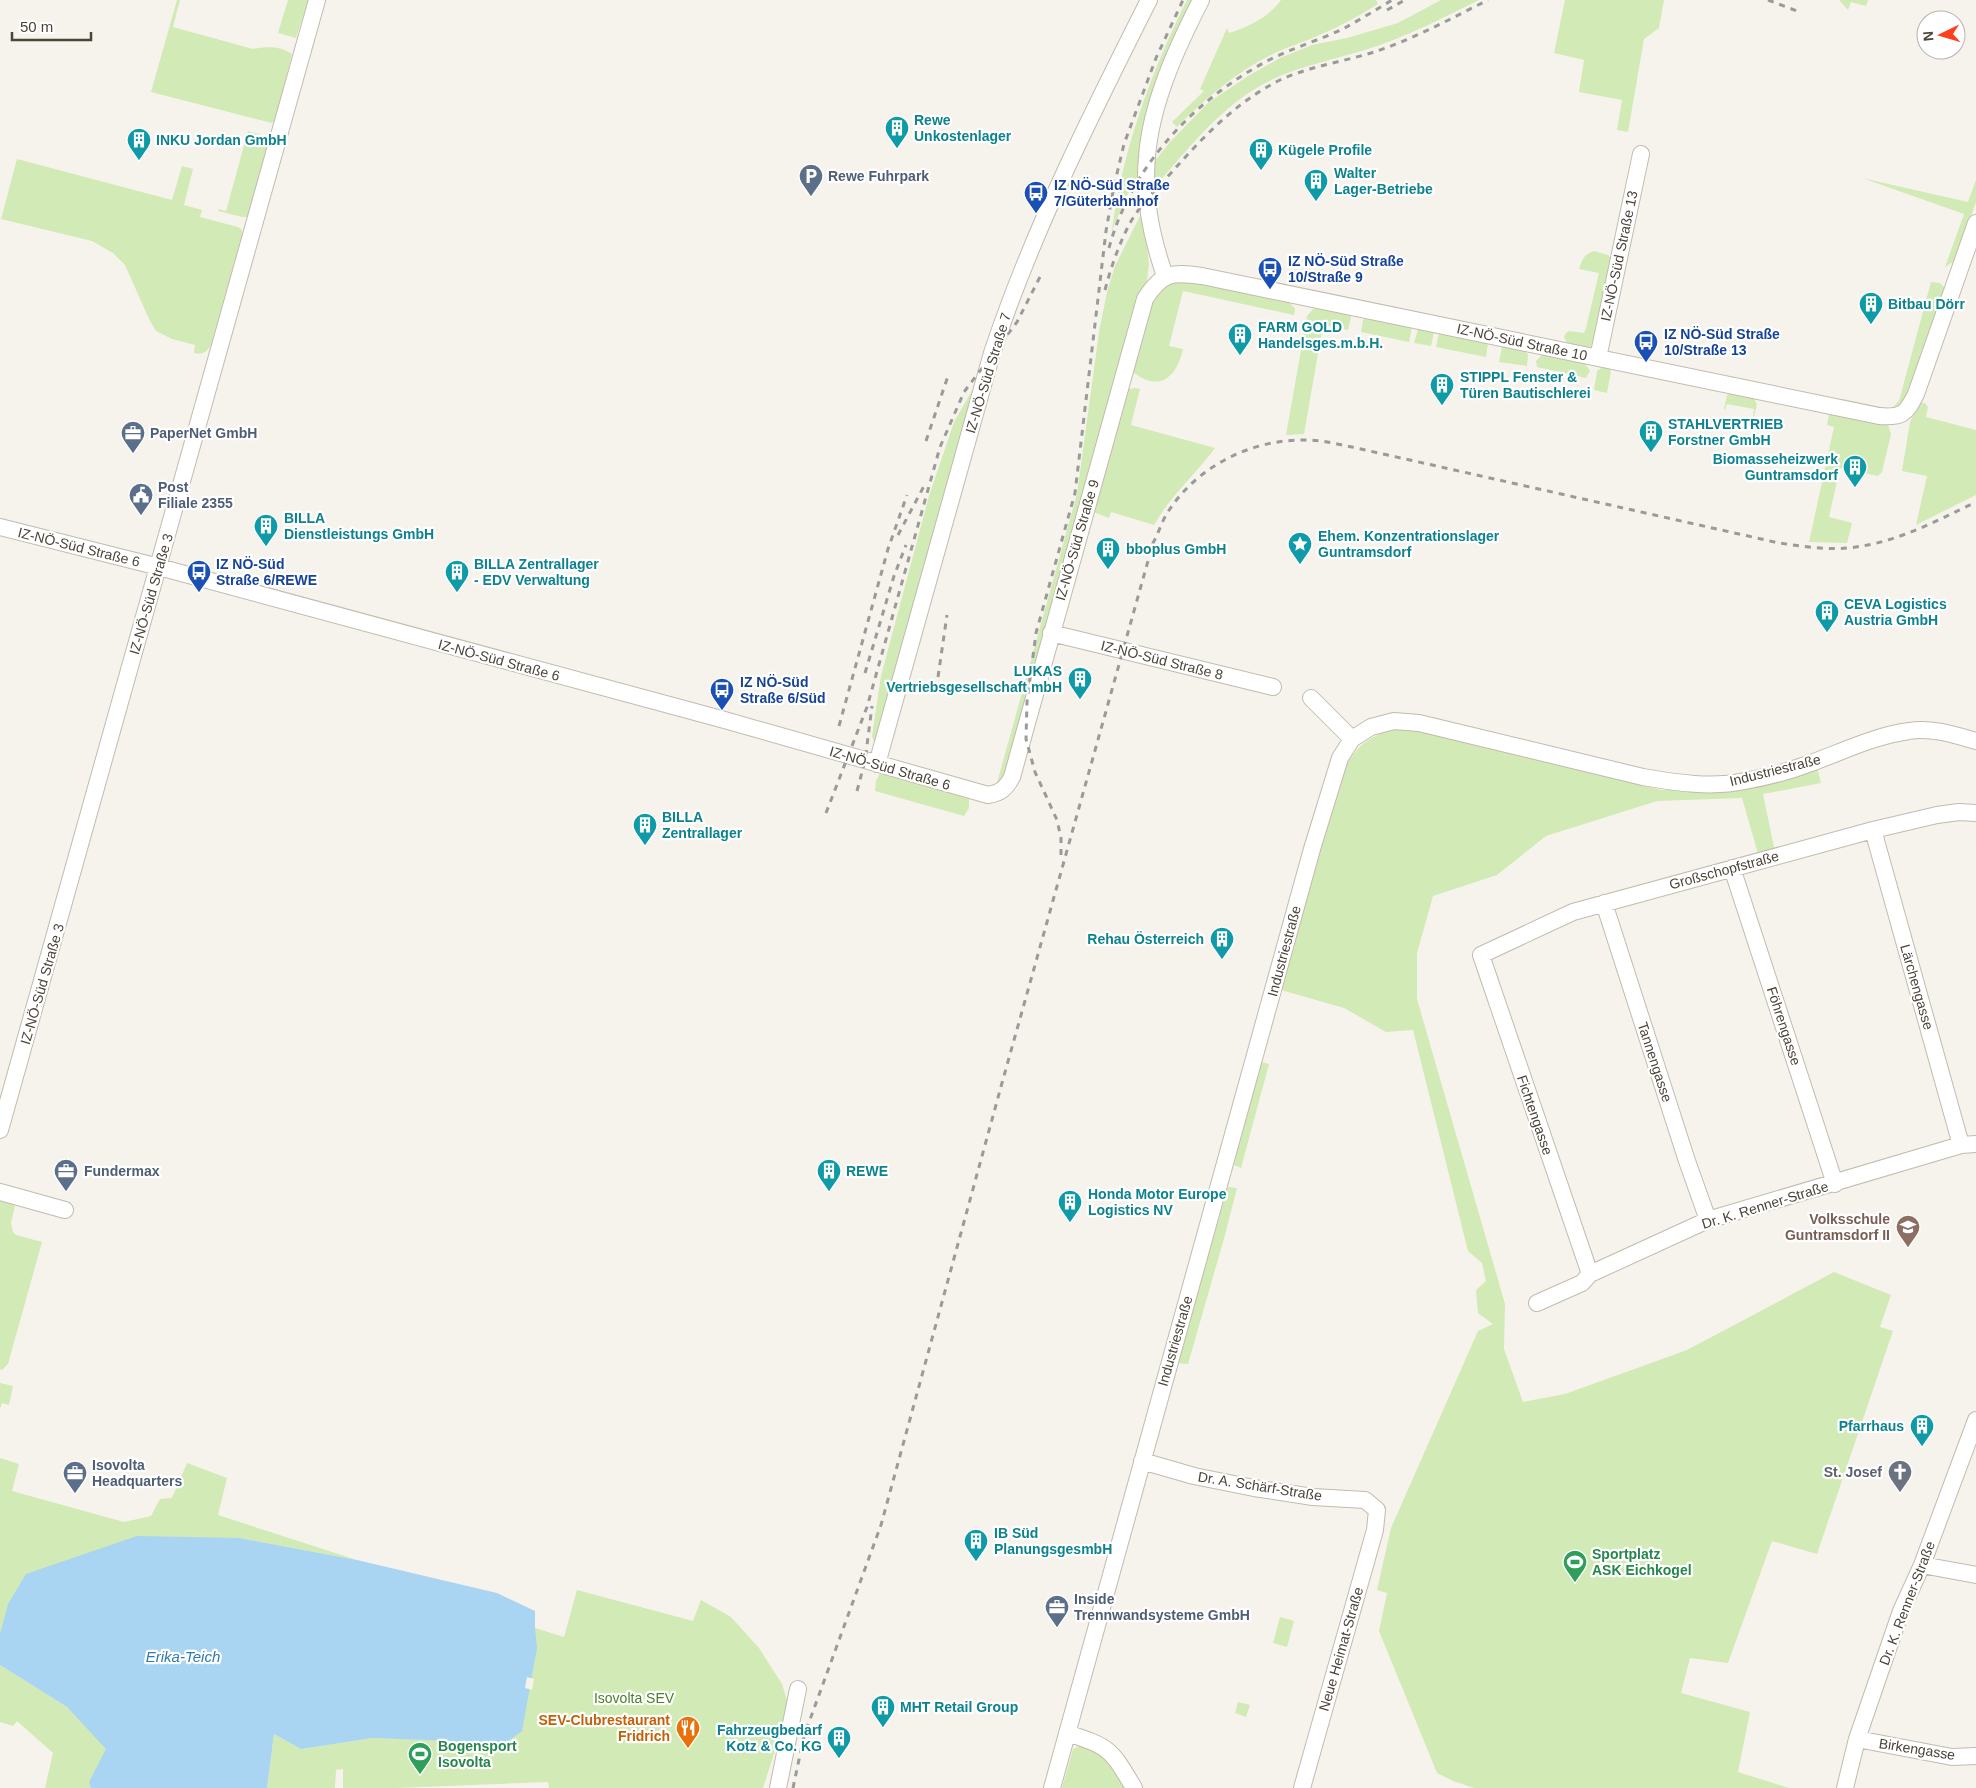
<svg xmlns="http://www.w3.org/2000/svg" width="1976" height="1788" font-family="Helvetica,sans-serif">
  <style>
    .green { fill: #d2eab5 }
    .water { fill: #a9d4f2 }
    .pier { fill: #f6f3ec }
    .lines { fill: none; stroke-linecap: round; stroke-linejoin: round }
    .minor-casing { stroke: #c2bbae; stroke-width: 18 }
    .minor { stroke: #fff; stroke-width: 16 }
    .rail { stroke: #9a9a9a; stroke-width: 3; stroke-dasharray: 6 6; stroke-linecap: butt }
    .labels { text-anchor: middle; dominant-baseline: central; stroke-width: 4.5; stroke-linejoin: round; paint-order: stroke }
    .culture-label { font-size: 14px; font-weight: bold; fill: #0d838f; stroke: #fff; text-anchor: start }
    .service-label { font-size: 14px; font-weight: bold; fill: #4e5e75; stroke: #fff; text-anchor: start }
    .transit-label { font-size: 14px; font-weight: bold; fill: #164399; stroke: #fff; text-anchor: start }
    .street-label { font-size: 14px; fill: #4b4439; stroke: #fff }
    .education-label { font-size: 14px; font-weight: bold; fill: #785e54; stroke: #fff; text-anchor: end }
    .worship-label { font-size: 14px; font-weight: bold; fill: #5b616d; stroke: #fff; text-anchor: end }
    .leisure-label { font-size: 14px; font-weight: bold; fill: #27864d; stroke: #fff; text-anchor: start }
    .park-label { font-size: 14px; fill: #4a7f2a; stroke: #fff }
    .food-label { font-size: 14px; font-weight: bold; fill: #c56008; stroke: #fff; text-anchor: end }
    .water-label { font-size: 15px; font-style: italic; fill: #2e7ab2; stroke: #fff }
  </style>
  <rect width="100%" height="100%" fill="#f6f3ec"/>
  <path class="green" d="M177 0H180L173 27 253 49C266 46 281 46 292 54L275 120 272 123 151 92Z
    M288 0H308L296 38 278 33Z
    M1187 0H1195L1140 173 1125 199 1112 231C1122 151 1151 72 1187 0Z
    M1281 0H1376L1378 4C1359 16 1339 27 1317 36 1302 43 1286 47 1271 55 1235 73 1206 98 1177 127L1172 122 1204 91 1200 89 1227 28 1229 33C1248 27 1269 17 1281 0Z
    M1441 0H1479C1443 18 1406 37 1368 49 1327 62 1286 68 1250 92 1212 117 1183 155 1153 189V163L1170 142 1208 103 1248 76 1280 58 1312 45 1347 38 1398 23Z
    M1565 0H1664L1659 28 1644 39 1628 132 1617 130 1622 100 1579 92 1584 60 1554 53Z
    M1839 0H1868L1866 6 1851 2 1848 10Z
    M248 131 268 137V141L249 214 246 217H242L218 211 219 209 226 211Z
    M17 159 172 200 182 166 193 169 184 205 202 210 200 217 238 227 242 230V235L211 345C207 352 202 355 194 353L195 345 172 339 156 331 149 319 125 265 113 253 92 241 1 219Z
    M1862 178 1968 202 1976 180V202L1956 260 1945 267 1964 214Z
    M1143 210 1149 264 1147 281 1137 299 1008 767 1000 784 997 783 1077 494 1099 332 1107 292 1115 266Z
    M1594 251 1608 255 1611 258 1594 343 1589 348 1568 345 1564 337 1566 333 1569 331 1584 333 1586 328 1599 273 1579 269C1582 260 1584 254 1594 251Z
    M1181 281H1191L1261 295V297L1278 301 1279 299 1289 302 1295 309 1294 315 1183 291 1169 346 1183 349C1177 377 1159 393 1133 372V365C1139 343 1144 302 1163 288 1168 284 1174 283 1181 281Z
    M1931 282 1940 283 1944 287V292L1909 394C1904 403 1899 407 1890 410L1843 401V399L1886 408 1893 407 1899 401Z
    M1319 307 1349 314 1351 317 1348 330 1323 325 1304 434 1286 435 1307 316 1313 309Z
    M1367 318 1412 327 1409 342 1361 332 1363 320Z
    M1418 329 1434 332 1431 346 1414 343Z
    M1439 333 1488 343 1486 357 1436 347Z
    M1502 347 1526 351 1528 355 1527 366 1499 362Z
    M1543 354 1584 362 1590 371 1586 378 1537 367 1536 361Z
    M1603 367H1608L1611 371 1607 393 1594 390 1597 371Z
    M974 387 875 745 872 736 881 676 929 496 954 422Z
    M1136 388 1140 389 1131 425 1215 448C1195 475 1171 495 1154 525L1111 512 1109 518 1096 513 1093 510 1125 394 1129 389Z
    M1731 393 1753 397 1757 404 1754 417 1753 416 1754 409 1727 404 1725 410 1724 409 1727 395Z
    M1920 403H1925L1928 407 1926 417 1976 430V495L1916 525 1927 476 1902 471 1910 422Z
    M1829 414 1888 425 1891 434 1882 472 1878 476 1840 468 1829 517 1852 523 1847 543 1809 542 1834 427 1827 425Z
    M1401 728 1417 730 1661 790 1742 788 1817 767 1821 783 1763 794 1775 852 1759 857 1742 798 1657 801 1546 836 1497 875 1433 896 1417 953V999L1505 1304 1504 1349 1523 1402 1565 1394 1687 1350 1834 1272 1891 1295 1880 1327 1893 1331 1817 1554 1772 1541 1728 1663 1690 1658 1681 1693 1750 1712 1738 1772 1789 1788H1474L1453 1781 1437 1773 1379 1631 1387 1593 1377 1590 1391 1528 1478 1331 1493 1324 1478 1313 1476 1290 1486 1281 1482 1263 1468 1251 1413 1030 1386 1032 1344 1008 1281 990C1297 931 1312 870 1331 811 1337 792 1341 770 1353 755 1365 738 1382 732 1401 728Z
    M880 773 969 799V808L964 816 875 791 876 781Z
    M1261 1062 1269 1064 1241 1168 1234 1165Z
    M1228 1187 1237 1188 1225 1235 1188 1364 1177 1363Z
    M0 1201H8L15 1206 11 1223 13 1232 16 1235 42 1242 8 1364 2 1370 0 1369Z
    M0 1383 13 1386 9 1405 2 1403 0 1409Z
    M0 1458 19 1464 12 1491 124 1522 151 1516 160 1499 172 1498 187 1463 227 1478 218 1515 357 1560 239 1538 0 1634Z
    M577 1590 693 1621 701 1600 731 1617 759 1648 782 1684 789 1707 763 1788H549L548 1782 397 1788H343V1769L336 1770 335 1788H267L274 1734 301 1749 373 1738 443 1740 455 1603 564 1637Z
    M1280 1617 1294 1621 1287 1647 1273 1643Z
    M0 1665 67 1707 107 1749 89 1782 91 1788H45L53 1753 17 1721 13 1726 0 1722Z
    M1238 1702 1250 1705 1246 1717 1235 1713Z
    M1079 1746C1104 1747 1115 1769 1125 1788H1062L1073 1749Z"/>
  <path class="water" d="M137 1536 239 1538 357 1560 497 1593 535 1611V1628L537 1648 522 1731 505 1743 373 1738 301 1749 274 1734 267 1788H91L89 1782 106 1749 67 1707 0 1665V1634L8 1604 26 1574Z"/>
  <path class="pier" d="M527 1677 534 1679 525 1730 532 1690 525 1688Z"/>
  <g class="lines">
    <defs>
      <path id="minor" d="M1165 276C1152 239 1143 197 1147 157 1151 103 1177 47 1201 0
        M1598 358 1641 154
        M0 527 159 567 721 719 988 795C1001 793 1006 788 1012 777L1145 299C1162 272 1172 272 1202 276L1879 416C1902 418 1906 414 1916 394L1976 223
        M1051 633 1273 687
        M1311 698 1352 739
        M877 764 992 353C1033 230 1091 115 1149 0
        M1873 830 1961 1145
        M1732 868 1835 1184
        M1604 903 1687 1161 1708 1220
        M0 1130 317 0
        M0 1192 65 1210
        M1590 1274 1481 955 1573 912 1873 830 1937 815 1959 812 1976 813
        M1537 1303 1582 1283 1590 1274 1708 1220 1961 1145 1976 1144
        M1142 1461 1194 1476 1254 1488 1313 1497 1365 1500 1377 1510 1375 1530 1302 1788
        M1922 1565 1976 1575
        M1067 1733C1110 1747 1111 1749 1134 1788
        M1857 1739 1952 1757 1976 1756
        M778 1788 798 1689
        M1052 1788 1312 849 1340 758 1352 739 1371 727 1394 721 1419 723 1643 777C1677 783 1712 788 1745 781 1767 777 1790 771 1811 763 1844 751 1874 736 1909 731 1931 727 1955 735 1976 741
        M1845 1788 1857 1739 1901 1611 1922 1565 1976 1420"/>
    </defs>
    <use href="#minor" class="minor-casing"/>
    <use href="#minor" class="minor"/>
    <path class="rail" d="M1768 0 1797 11
      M1387 10 1405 0
      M1109 248C1131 166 1195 99 1269 60 1293 48 1319 40 1343 29 1359 20 1376 10 1392 0
      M1105 290C1111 267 1119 244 1130 223 1141 204 1156 189 1171 173 1203 137 1236 102 1280 80 1308 67 1341 62 1371 53 1412 40 1450 19 1488 0
      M926 441 949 373
      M898 535 924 486
      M865 673 894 576 906 545
      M938 677 947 615
      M839 726 888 549 907 495
      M857 791 865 761 872 706
      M826 813 867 707 940 447 964 392 1017 322 1042 273
      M1061 855V838L1057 820 1035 772 1026 739 1027 702 1036 633 1075 493 1106 231 1114 186 1124 144 1156 58 1183 0
      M793 1788 804 1736 881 1525 1002 1083 1153 543C1158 534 1161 524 1166 515 1195 467 1251 439 1306 440 1322 440 1337 444 1352 447L1779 543C1801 546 1824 550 1847 548 1894 544 1934 522 1976 502"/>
  </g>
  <defs>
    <symbol id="building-pin" viewBox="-11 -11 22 30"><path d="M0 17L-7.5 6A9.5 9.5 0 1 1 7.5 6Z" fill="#0f9aa8" stroke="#fff"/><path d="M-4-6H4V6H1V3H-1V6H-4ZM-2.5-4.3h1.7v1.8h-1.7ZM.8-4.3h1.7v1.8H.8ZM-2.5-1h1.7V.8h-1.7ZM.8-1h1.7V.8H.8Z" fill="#fff"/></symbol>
    <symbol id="parking-pin" viewBox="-11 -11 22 30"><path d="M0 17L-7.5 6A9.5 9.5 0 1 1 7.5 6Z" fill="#5c6f8a" stroke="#fff"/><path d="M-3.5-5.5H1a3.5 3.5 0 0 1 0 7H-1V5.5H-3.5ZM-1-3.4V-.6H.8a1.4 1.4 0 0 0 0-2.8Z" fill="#fff"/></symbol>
    <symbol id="bus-pin" viewBox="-11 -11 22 30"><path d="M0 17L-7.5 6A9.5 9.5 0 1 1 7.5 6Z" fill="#1a4fb4" stroke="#fff"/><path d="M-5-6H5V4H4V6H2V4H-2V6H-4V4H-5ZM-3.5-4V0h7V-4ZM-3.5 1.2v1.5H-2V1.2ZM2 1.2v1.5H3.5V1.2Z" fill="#fff"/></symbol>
    <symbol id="office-pin" viewBox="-11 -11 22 30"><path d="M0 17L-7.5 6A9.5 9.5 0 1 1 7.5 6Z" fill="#5c6f8a" stroke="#fff"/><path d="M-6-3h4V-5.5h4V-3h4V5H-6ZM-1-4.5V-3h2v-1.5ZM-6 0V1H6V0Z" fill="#fff"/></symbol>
    <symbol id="civic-pin" viewBox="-11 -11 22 30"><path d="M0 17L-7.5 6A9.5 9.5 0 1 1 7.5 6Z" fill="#5c6f8a" stroke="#fff"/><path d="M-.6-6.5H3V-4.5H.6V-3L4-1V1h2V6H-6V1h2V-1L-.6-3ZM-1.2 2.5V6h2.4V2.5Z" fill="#fff"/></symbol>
    <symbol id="sight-pin" viewBox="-11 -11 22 30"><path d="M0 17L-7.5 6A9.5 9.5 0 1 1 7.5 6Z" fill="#0f9aa8" stroke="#fff"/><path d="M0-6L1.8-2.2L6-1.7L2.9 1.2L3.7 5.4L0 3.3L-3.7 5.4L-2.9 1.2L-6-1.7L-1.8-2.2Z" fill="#fff"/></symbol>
    <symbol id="school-pin" viewBox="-11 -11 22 30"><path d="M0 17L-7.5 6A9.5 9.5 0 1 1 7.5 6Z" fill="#8d6e63" stroke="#fff"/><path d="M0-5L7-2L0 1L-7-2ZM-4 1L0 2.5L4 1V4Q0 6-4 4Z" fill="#fff"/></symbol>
    <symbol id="church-pin" viewBox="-11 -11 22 30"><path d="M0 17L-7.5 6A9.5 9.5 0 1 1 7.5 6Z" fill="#6b7280" stroke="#fff"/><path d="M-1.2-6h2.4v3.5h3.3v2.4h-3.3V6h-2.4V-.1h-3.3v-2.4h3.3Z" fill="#fff"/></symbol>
    <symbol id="stadium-pin" viewBox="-11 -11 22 30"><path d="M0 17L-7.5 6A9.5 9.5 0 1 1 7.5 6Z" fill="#2e9e5b" stroke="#fff"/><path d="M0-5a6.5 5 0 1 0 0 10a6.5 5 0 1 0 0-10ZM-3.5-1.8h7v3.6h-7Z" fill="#fff"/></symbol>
    <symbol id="restaurant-pin" viewBox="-11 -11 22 30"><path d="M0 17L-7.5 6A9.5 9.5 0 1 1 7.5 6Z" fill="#e8710a" stroke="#fff"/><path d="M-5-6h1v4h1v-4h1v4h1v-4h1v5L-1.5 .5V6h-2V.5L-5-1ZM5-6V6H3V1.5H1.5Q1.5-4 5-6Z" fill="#fff"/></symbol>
  </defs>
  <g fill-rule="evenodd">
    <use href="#building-pin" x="883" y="114" width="28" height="38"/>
    <use href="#building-pin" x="125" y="126" width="28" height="38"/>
    <use href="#building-pin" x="1247" y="136" width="28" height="38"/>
    <use href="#parking-pin" x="797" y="162" width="28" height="38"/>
    <use href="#building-pin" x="1302" y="167" width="28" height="38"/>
    <use href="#bus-pin" x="1022" y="179" width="28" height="38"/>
    <use href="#bus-pin" x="1256" y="255" width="28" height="38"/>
    <use href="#building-pin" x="1857" y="290" width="28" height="38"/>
    <use href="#building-pin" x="1226" y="321" width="28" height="38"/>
    <use href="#bus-pin" x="1632" y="328" width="28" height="38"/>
    <use href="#building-pin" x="1428" y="371" width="28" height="38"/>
    <use href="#building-pin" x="1637" y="418" width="28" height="38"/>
    <use href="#office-pin" x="119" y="419" width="28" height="38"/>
    <use href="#building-pin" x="1841" y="453" width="28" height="38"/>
    <use href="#civic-pin" x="127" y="481" width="28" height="38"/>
    <use href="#building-pin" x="252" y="512" width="28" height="38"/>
    <use href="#sight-pin" x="1286" y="530" width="28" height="38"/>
    <use href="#building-pin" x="1094" y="535" width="28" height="38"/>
    <use href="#bus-pin" x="185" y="558" width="28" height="38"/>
    <use href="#building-pin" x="443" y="558" width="28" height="38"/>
    <use href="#building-pin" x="1813" y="598" width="28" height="38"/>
    <use href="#building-pin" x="1066" y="665" width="28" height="38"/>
    <use href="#bus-pin" x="708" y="676" width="28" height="38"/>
    <use href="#building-pin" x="631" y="811" width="28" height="38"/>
    <use href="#building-pin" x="1208" y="925" width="28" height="38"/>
    <use href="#office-pin" x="52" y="1157" width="28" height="38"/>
    <use href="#building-pin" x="815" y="1157" width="28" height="38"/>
    <use href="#building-pin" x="1056" y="1188" width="28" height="38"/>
    <use href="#school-pin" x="1894" y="1213" width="28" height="38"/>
    <use href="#building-pin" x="1908" y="1412" width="28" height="38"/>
    <use href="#church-pin" x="1886" y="1458" width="28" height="38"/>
    <use href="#office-pin" x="61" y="1459" width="28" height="38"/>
    <use href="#building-pin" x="962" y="1527" width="28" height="38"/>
    <use href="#stadium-pin" x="1561" y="1548" width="28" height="38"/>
    <use href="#office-pin" x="1043" y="1593" width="28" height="38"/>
    <use href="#building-pin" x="869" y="1693" width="28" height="38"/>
    <use href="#restaurant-pin" x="674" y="1714" width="28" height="38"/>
    <use href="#building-pin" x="825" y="1724" width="28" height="38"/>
    <use href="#stadium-pin" x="406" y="1740" width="28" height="38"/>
  </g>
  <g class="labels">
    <g class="culture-label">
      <text x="914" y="120">Rewe<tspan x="914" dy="16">Unkostenlager</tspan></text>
      <text x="156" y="140">INKU Jordan GmbH</text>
      <text x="1278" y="150">Kügele Profile</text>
      <text x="1334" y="173">Walter<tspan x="1334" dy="16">Lager-Betriebe</tspan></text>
      <text x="1888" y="304">Bitbau Dörr</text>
      <text x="1258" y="327">FARM GOLD<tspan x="1258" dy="16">Handelsges.m.b.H.</tspan></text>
      <text x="1460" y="377">STIPPL Fenster &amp;<tspan x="1460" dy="16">Türen Bautischlerei</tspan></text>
      <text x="1668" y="424">STAHLVERTRIEB<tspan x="1668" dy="16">Forstner GmbH</tspan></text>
      <text x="1838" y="459" text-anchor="end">Biomasseheizwerk<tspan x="1838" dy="16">Guntramsdorf</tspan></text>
      <text x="284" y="518">BILLA<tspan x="284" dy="16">Dienstleistungs GmbH</tspan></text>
      <text x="1318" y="536">Ehem. Konzentrationslager<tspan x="1318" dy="16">Guntramsdorf</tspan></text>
      <text x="1126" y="549">bboplus GmbH</text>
      <text x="474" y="564">BILLA Zentrallager<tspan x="474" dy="16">- EDV Verwaltung</tspan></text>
      <text x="1844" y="604">CEVA Logistics<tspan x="1844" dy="16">Austria GmbH</tspan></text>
      <text x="1062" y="671" text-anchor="end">LUKAS<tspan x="1062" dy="16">Vertriebsgesellschaft mbH</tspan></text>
      <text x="662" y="817">BILLA<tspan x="662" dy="16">Zentrallager</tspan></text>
      <text x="1204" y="939" text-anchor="end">Rehau Österreich</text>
      <text x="846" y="1171">REWE</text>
      <text x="1088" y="1194">Honda Motor Europe<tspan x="1088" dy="16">Logistics NV</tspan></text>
      <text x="1904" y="1426" text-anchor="end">Pfarrhaus</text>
      <text x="994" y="1533">IB Süd<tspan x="994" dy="16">PlanungsgesmbH</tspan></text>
      <text x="900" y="1707">MHT Retail Group</text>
      <text x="822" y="1730" text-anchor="end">Fahrzeugbedarf<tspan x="822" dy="16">Kotz &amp; Co. KG</tspan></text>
    </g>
    <g class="service-label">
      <text x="828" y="176">Rewe Fuhrpark</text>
      <text x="150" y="433">PaperNet GmbH</text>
      <text x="158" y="487">Post<tspan x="158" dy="16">Filiale 2355</tspan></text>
      <text x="84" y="1171">Fundermax</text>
      <text x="92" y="1465">Isovolta<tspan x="92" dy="16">Headquarters</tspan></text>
      <text x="1074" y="1599">Inside<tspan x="1074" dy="16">Trennwandsysteme GmbH</tspan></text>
    </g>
    <g class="transit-label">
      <text x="1054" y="185">IZ NÖ-Süd Straße<tspan x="1054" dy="16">7/Güterbahnhof</tspan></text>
      <text x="1288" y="261">IZ NÖ-Süd Straße<tspan x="1288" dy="16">10/Straße 9</tspan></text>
      <text x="1664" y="334">IZ NÖ-Süd Straße<tspan x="1664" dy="16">10/Straße 13</tspan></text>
      <text x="216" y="564">IZ NÖ-Süd<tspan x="216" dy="16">Straße 6/REWE</tspan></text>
      <text x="740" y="682">IZ NÖ-Süd<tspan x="740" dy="16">Straße 6/Süd</tspan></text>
    </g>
    <g class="street-label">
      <text transform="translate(1619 256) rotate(-78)">IZ-NÖ-Süd Straße 13</text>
      <text transform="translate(1522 342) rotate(12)">IZ-NÖ-Süd Straße 10</text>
      <text transform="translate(988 373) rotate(-73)">IZ-NÖ-Süd Straße 7</text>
      <text transform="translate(1077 540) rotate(-74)">IZ-NÖ-Süd Straße 9</text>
      <text transform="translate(79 547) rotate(14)">IZ-NÖ-Süd Straße 6</text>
      <text transform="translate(151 594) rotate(-74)">IZ-NÖ-Süd Straße 3</text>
      <text transform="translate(499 660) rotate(15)">IZ-NÖ-Süd Straße 6</text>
      <text transform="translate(1162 660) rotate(14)">IZ-NÖ-Süd Straße 8</text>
      <text transform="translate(890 768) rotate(16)">IZ-NÖ-Süd Straße 6</text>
      <text transform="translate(1775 770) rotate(-14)">Industriestraße</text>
      <text transform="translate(1724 870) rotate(-15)">Großschopfstraße</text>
      <text transform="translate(1284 951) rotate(-75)">Industriestraße</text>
      <text transform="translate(42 984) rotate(-74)">IZ-NÖ-Süd Straße 3</text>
      <text transform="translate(1917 987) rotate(74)">Lärchengasse</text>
      <text transform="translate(1784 1026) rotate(72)">Föhrengasse</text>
      <text transform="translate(1655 1062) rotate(72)">Tannengasse</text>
      <text transform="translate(1535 1115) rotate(71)">Fichtengasse</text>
      <text transform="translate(1765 1205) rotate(-17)">Dr. K. Renner-Straße</text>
      <text transform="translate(1175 1341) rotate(-74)">Industriestraße</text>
      <text transform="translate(1260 1486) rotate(9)">Dr. A. Schärf-Straße</text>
      <text transform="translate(1907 1603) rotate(-69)">Dr. K. Renner-Straße</text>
      <text transform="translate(1341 1649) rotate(-74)">Neue Heimat-Straße</text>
      <text transform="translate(1917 1749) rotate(9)">Birkengasse</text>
    </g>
    <g class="education-label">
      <text x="1890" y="1219">Volksschule<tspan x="1890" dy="16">Guntramsdorf II</tspan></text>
    </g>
    <g class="worship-label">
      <text x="1882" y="1472">St. Josef</text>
    </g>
    <g class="leisure-label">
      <text x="1592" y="1554">Sportplatz<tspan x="1592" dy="16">ASK Eichkogel</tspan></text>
      <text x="438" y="1746">Bogensport<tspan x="438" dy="16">Isovolta</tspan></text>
    </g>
    <g class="park-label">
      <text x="634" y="1698">Isovolta SEV</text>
    </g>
    <g class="food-label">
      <text x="670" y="1720">SEV-Clubrestaurant<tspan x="670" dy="16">Fridrich</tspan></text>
    </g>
    <g class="water-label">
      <text x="183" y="1656">Erika-Teich</text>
    </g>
  </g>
  <g transform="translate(1941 35) rotate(265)"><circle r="24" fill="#ffffff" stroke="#b7b4b0"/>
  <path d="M0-4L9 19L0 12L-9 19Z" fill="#fc3f1d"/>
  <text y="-8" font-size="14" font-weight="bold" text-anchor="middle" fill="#4b4439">N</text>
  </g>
  <path d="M12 32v8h79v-8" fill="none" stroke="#4b4439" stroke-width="2.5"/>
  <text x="20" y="32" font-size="15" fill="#4b4439" stroke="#ffffff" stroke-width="4" paint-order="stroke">50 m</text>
</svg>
